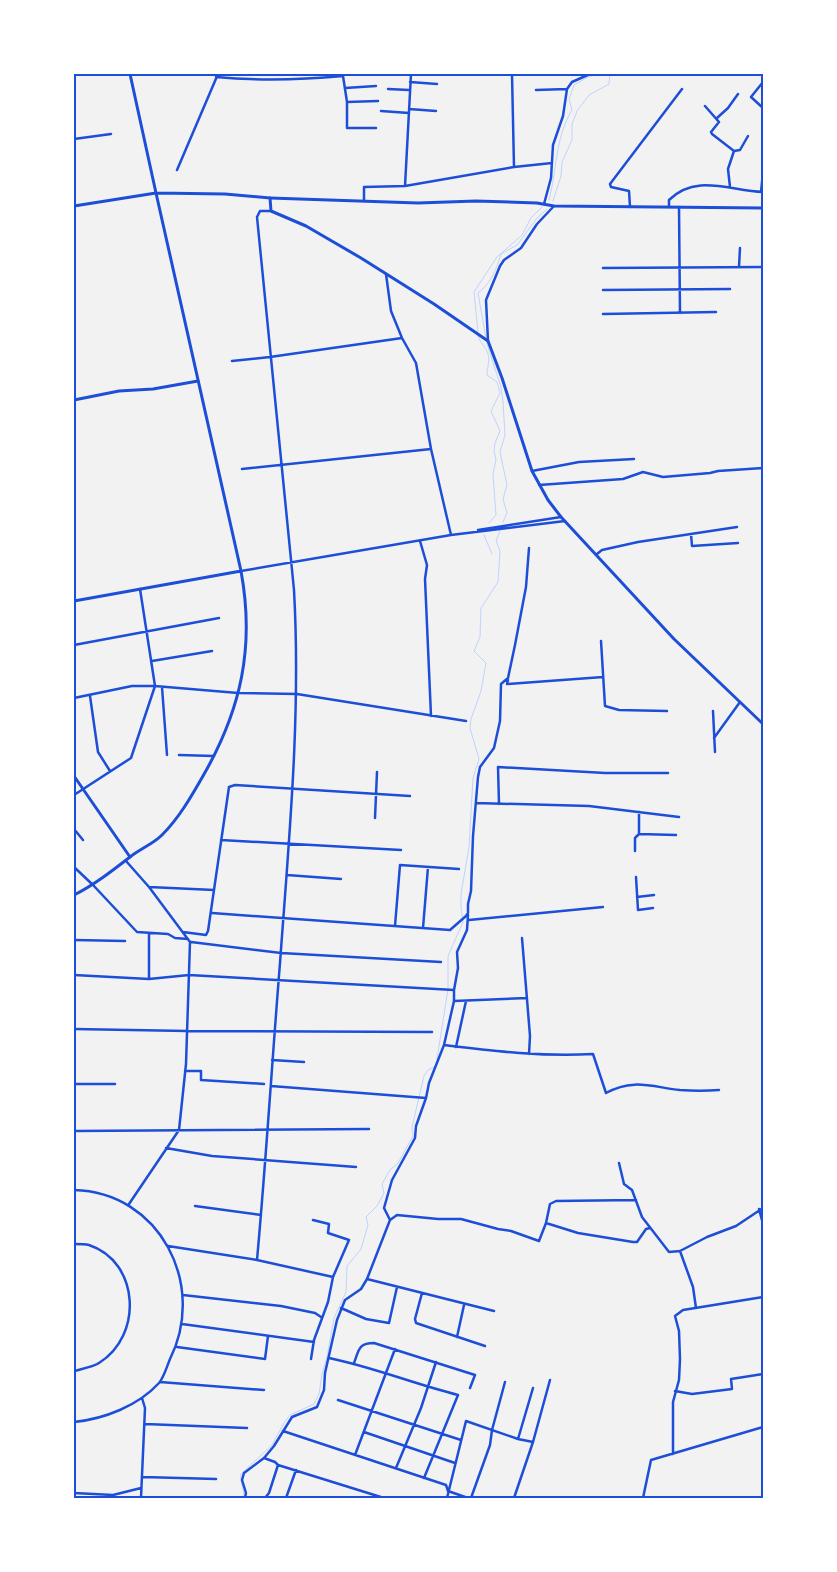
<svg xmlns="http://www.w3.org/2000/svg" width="837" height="1572" font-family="'Titillium Web',sans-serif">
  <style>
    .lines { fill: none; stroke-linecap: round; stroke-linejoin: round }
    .stream { stroke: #bfd3fe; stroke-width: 1 }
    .minor { stroke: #1d4ed8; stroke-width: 2.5 }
    .tertiary { stroke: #1d4ed8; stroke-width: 3 }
    .secondary { stroke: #1d4ed8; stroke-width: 3 }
    .neatline { fill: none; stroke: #1d4ed8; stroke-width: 2 }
  </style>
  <rect width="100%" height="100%" fill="#f2f2f2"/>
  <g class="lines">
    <path class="stream" d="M549 200C557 170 555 138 572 110L569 99 574 85 588 77 599 74
      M553 201 561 176 562 162 572 140V124L577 111 589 95 609 84 610 74
      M478 332 474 292 497 257 522 235 531 218 542 207
      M478 336C480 343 486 347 488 354 490 361 487 368 487 375L497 382 500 393 491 411 500 431 495 443 494 451 496 459 493 474 496 515 489 523
      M503 522 507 513 503 499 507 485 500 452 505 435 503 402 501 387 487 344 478 293C492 282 496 270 501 254L517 245 537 218 547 209
      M484 535 492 554
      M437 1059 448 989V956L463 922 461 908V894L469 847 473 778 479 759 470 728 471 719 481 691 486 663 474 651 480 637 481 608 498 582 500 551 496 541 500 531
      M242 1498 244 1497C244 1489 240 1482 241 1474L272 1445 284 1423 290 1415 314 1404 319 1394 322 1374 327 1357 334 1318 346 1292 347 1266 361 1249 368 1225 366 1217 377 1206 384 1193 382 1184 390 1170 398 1163 413 1136 412 1127 424 1076 428 1070 434 1067"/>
    <path class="minor" d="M512 74 514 167
      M216 77C259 81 300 80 343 76L347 102V128H376
      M410 82 437 84
      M763 82 751 97 763 108
      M345 88 376 86
      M388 89 409 90
      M536 90 567 89
      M347 102 378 101
      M705 106 719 122 711 132 712 134 734 151 740 150 748 136
      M409 109 436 111
      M381 111 409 113
      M717 118 728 108 738 94
      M74 139 111 134
      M177 170 218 74
      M405 186 411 74
      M730 187 728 169 734 151
      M761 192 763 172
      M364 201V187L405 186 514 167 552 163
      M544 204 551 178 553 145 563 116 567 89 572 82 590 74
      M630 207 629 191 611 187 610 184 682 89
      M669 207V200C696 173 730 191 763 192
      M679 207 680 313
      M739 267 740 248
      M603 268 763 267
      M386 274 391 311 402 338 416 363 431 449 451 535
      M603 290 730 289
      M603 314 716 312
      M488 341 486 300 500 266 504 260 521 248 537 224 554 206
      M232 361 270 357 402 338
      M242 469 431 449
      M532 471 579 462 634 459
      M539 485 623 479 643 472 663 477 710 473 718 471 763 468
      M478 530 561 517
      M691 534 692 546 738 543
      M420 541 427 565 425 579 431 716
      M597 554 602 550 638 542 737 527
      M241 571 451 535 565 521
      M601 641 605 706 619 710 667 711
      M74 645 219 618
      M152 661 212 651
      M508 680 507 684 603 677
      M162 687 167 755
      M90 696 98 752 110 771
      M74 698 132 686H155L238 693 297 694 466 721
      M713 711 715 752
      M714 738 740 702
      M179 755 214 756
      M74 795 131 758 155 686 140 589
      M476 803 589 806 679 817
      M499 804 498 767 605 773H668
      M375 818 377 772
      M74 829 83 840
      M639 834 676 835
      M221 840 401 850
      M635 851V838L639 834V812
      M126 861 149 887 190 942 186 1064 179 1130 129 1204
      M74 867 93 885 137 932 168 934 175 938 188 939
      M287 875 341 879
      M636 877 638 910 653 908
      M149 887 214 890
      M637 897 654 895
      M212 913 450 930 466 916 468 913V904L471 891 473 836 478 777 480 767 494 748 500 721 501 684 508 678 515 645 526 587 529 548
      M469 920 603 907
      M395 926 400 865 459 869
      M423 928 428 867
      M183 932 206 935 208 931 229 787 235 785 410 796
      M522 938 530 1036 529 1054
      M74 940 125 941
      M191 942 281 953 441 962
      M74 975 149 979 189 975 454 990
      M149 979V933
      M454 1001 527 998
      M74 1029 187 1031 432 1032
      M444 1045C494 1051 543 1057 593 1054L606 1093C633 1078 652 1087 680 1090 693 1091 706 1091 719 1090
      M456 1047 466 1001
      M272 1060 304 1062
      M185 1071H201V1080L264 1084
      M74 1084H115
      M271 1086 426 1098
      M74 1131 369 1129
      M166 1148 212 1156 356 1167
      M619 1163 624 1184 632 1190 642 1217 669 1252 680 1251 707 1237 736 1226 763 1208
      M74 1190C160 1192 207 1285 170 1359 167 1366 164 1377 159 1383 138 1406 104 1419 74 1422
      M195 1206 261 1215
      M759 1209 763 1224
      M390 1220 384 1208 392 1180 415 1138 416 1126 426 1098 429 1083 444 1045 454 1001V990L458 968 457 952 467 930 468 915
      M546 1223 550 1204 556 1201 636 1200
      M74 1244C78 1244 85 1244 89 1245 140 1262 143 1336 99 1363 93 1367 81 1369 74 1371
      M168 1246 257 1260 333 1277
      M680 1251 693 1287 696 1308
      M257 1260C266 1161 272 1062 280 963 289 839 301 715 294 590L257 217 260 211H271
      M367 1279 494 1311
      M422 1293 415 1319 416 1323 485 1346
      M183 1295 281 1306 315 1313 321 1317
      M341 1308 366 1319 389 1323 397 1287
      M182 1324 314 1342
      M457 1337 464 1305
      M177 1347 265 1359 268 1336
      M329 1358C373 1367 414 1384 458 1395L424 1478
      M311 1359 314 1340 328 1302 333 1277 349 1240 328 1233 329 1224 313 1220
      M354 1363C359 1350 358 1343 374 1343L475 1375 470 1388
      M160 1382 264 1390
      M675 1391 692 1394 732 1389 731 1379 763 1374
      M338 1400 461 1440
      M145 1424 247 1428
      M283 1431 446 1485 448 1491 468 1498
      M364 1432 455 1463
      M518 1439 533 1388
      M673 1454V1402L679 1380 680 1359 679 1331 675 1316 683 1310 763 1297
      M355 1455 395 1349
      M264 1458 275 1462 278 1465 384 1498
      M396 1468 421 1408 436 1362
      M143 1477 216 1479
      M74 1493 113 1495 141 1488
      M141 1498 145 1408 142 1398
      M245 1498 246 1493 242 1480 244 1473 264 1458 274 1446 292 1417 317 1407 324 1390 325 1373 337 1320 345 1300 361 1289 367 1279 390 1220 397 1215 438 1219H461L498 1229 511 1231 539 1241 546 1223 578 1233 633 1242H637L646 1229 650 1228
      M265 1498 269 1493 278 1465
      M286 1498 296 1470
      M447 1498 466 1421 518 1439 533 1442
      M471 1498 490 1445 492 1430 505 1382
      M514 1498 533 1442 550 1380
      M643 1498 651 1460 763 1427"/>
    <path class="tertiary" d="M270 198 418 203 476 201 537 203 554 206 763 208
      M74 206 156 193
      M74 400 119 391 153 389 198 381
      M74 776 130 857"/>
    <path class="secondary" d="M130 74 156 193
      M74 601 241 571 156 193 225 194 270 198 271 211 306 226 361 258 434 304 488 341 502 378 532 471 548 500 561 517 674 639 763 724
      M74 895C94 885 112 871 130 857 140 849 153 844 162 835 179 818 191 797 203 776 241 710 255 647 241 571"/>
  </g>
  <rect width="837" height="1572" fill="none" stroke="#ffffff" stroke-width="150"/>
  <rect x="75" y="75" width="687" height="1422" class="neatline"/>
</svg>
